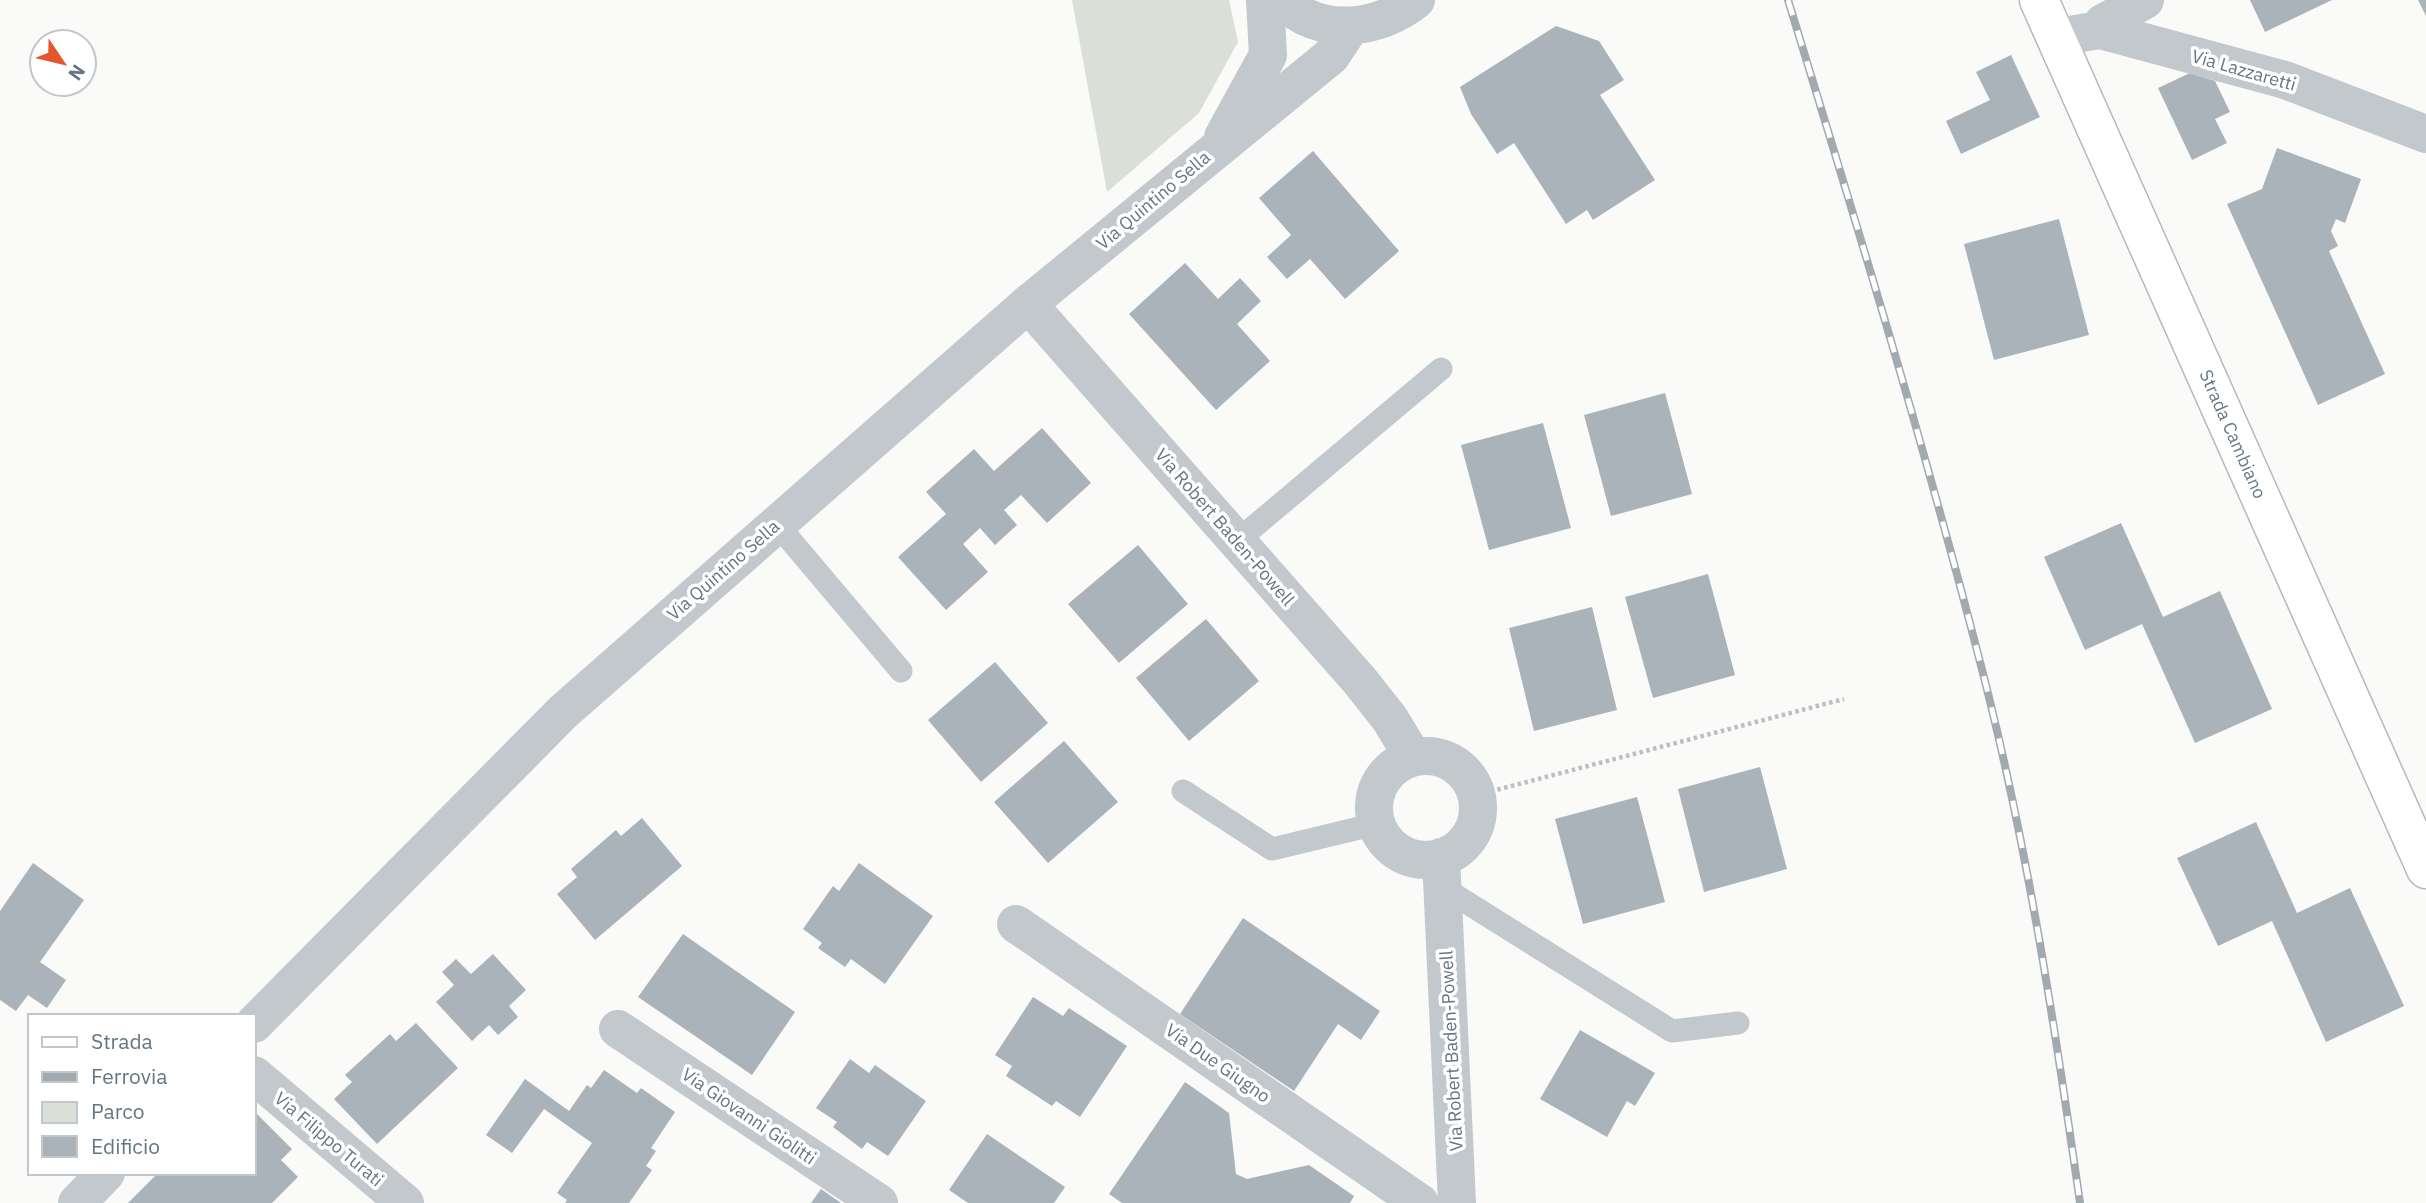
<svg xmlns="http://www.w3.org/2000/svg" width="2426" height="1203" font-family="'IBM Plex Sans',sans-serif">
  <style>
    .green { fill: #dadfd7 }
    .building { fill: #aab3b9 }
    .lines { fill: none; stroke-linecap: round; stroke-linejoin: round }
    .secondary-casing { stroke: #b3babf; stroke-width: 41 }
    .path { stroke: #bbbfc2; stroke-width: 4.5; stroke-dasharray: 3.5 3.5; stroke-linecap: butt }
    .service { stroke: #c3c8cc; stroke-width: 23 }
    .minor { stroke: #c3c8cc; stroke-width: 38 }
    .tertiary { stroke: #c3c8cc; stroke-width: 38 }
    .secondary { stroke: #fff; stroke-width: 38 }
    .rail-casing { stroke: #a2aab0; stroke-width: 8 }
    .rail { stroke: #fff; stroke-width: 5; stroke-dasharray: 16; stroke-linecap: butt }
    .labels { text-anchor: middle; dominant-baseline: central; stroke-width: 7; stroke-linejoin: round; paint-order: stroke }
    .street-label { font-size: 18px; fill: #657683; stroke: #fff }
  </style>
  <rect width="100%" height="100%" fill="#fafaf8"/>
  <path class="green" d="M1072 0H1229L1238 42 1199 113 1107 192Z"/>
  <path class="building" d="M2250 0H2332L2265 32Z
    M2418 0H2426V16Z
    M1556 26 1599 41 1624 80 1600 95 1655 180 1593 220 1587 210 1566 224 1514 143 1497 154 1471 114 1460 87Z
    M2011 55 2040 117 1961 154 1946 121 1990 100 1976 72Z
    M2190 73 2215 81 2230 112 2215 119 2227 143 2192 160 2158 88Z
    M2277 148 2361 179 2345 223 2336 219 2331 231 2338 246 2329 251 2385 374 2318 405 2227 204 2262 189Z
    M1313 151 1399 251 1345 299 1310 259 1287 279 1267 257 1291 235 1259 198Z
    M2059 219 2089 335 1994 360 1964 244Z
    M1185 263 1218 299 1240 278 1261 301 1237 324 1270 361 1216 410 1129 314Z
    M1665 393 1692 494 1611 516 1584 415Z
    M1543 423 1571 528 1489 550 1461 445Z
    M1042 428 1091 483 1047 523 1021 495 1004 510 1017 525 995 545 980 528 963 544 988 572 946 610 898 557 946 514 926 492 974 449 994 471Z
    M2121 523 2163 617 2220 591 2272 709 2195 743 2142 624 2085 650 2044 557Z
    M1138 545 1188 604 1119 663 1068 604Z
    M1708 574 1735 675 1653 698 1625 597Z
    M1592 607 1617 710 1534 731 1509 628Z
    M1206 619 1259 681 1189 741 1136 678Z
    M995 662 1048 723 981 782 928 720Z
    M1064 741 1118 802 1048 863 994 802Z
    M1760 767 1787 869 1704 892 1678 789Z
    M1637 797 1665 902 1583 924 1555 819Z
    M642 818 682 866 595 940 557 894 577 877 571 869 616 830 621 836Z
    M2256 822 2297 913 2350 888 2404 1006 2326 1042 2272 921 2218 946 2177 858Z
    M33 863 84 900 40 962 66 980 47 1008 28 995 16 1011 0 1000V911Z
    M859 863 933 916 885 984 851 959 845 967 818 948 822 943 803 929 833 886 839 891Z
    M1243 918 1380 1011 1361 1040 1338 1024 1294 1091 1180 1014Z
    M683 934 795 1012 752 1075 638 997Z
    M493 954 526 990 509 1006 518 1017 498 1035 489 1025 472 1041 436 1002 454 985 442 972 456 959 471 974Z
    M1033 997 1063 1016 1069 1008 1127 1046 1080 1117 1056 1101 1052 1106 1006 1076 1012 1066 995 1055Z
    M416 1023 458 1068 377 1144 334 1099 352 1082 345 1075 390 1034 396 1041Z
    M1580 1030 1655 1073 1635 1106 1627 1101 1607 1137 1540 1099Z
    M850 1059 869 1073 875 1065 926 1101 888 1156 867 1142 862 1149 833 1127 837 1122 816 1108Z
    M604 1070 637 1093 641 1088 675 1112 651 1148 656 1151 646 1166 652 1170 629 1203H565L567 1200 557 1193 592 1143 544 1109 512 1153 486 1135 525 1079 569 1111 587 1085 591 1088Z
    M1185 1082 1229 1113 1236 1174 1247 1179 1309 1165 1354 1196 1350 1203H1122L1109 1194Z
    M254 1111 292 1149 281 1160 298 1177 272 1203H128L158 1173H254Z
    M987 1134 1065 1187 1054 1203H968L949 1190Z
    M821 1189 841 1203H811Z"/>
  <g class="lines">
    <defs>
      <path id="secondary" d="M2039 0 2426 869"/>
    </defs>
    <use href="#secondary" class="secondary-casing"/>
    <path class="path" d="M1477 795 1844 699"/>
    <path class="service" d="M776 523 901 671
      M1237 541 1441 369
      M1183 791 1272 849 1376 824
      M1442 887 1672 1031 1738 1023"/>
    <path class="minor" d="M2100 30 2103 23 2145 0
      M2057 37 2100 30 2285 80 2426 134
      M1028 304 1360 681 1390 719 1413 757
      M1374 808a52 52 0 1 1 104 0a52 52 0 1 1-104 0Z
      M1441 857 1457 1203
      M1016 924 1420 1203
      M618 1029 879 1203
      M254 1075 405 1203"/>
    <path class="tertiary" d="M1283 0C1318 38 1380 30 1416 0
      M1223 137 1268 55 1265 0
      M254 1024 563 712 1028 304 1331 56 1351 26
      M77 1203 106 1173"/>
    <use href="#secondary" class="secondary"/>
    <defs>
      <path id="rail" d="M1788 0C1855 219 1922 437 1979 658 2026 837 2054 1020 2080 1203"/>
    </defs>
    <use href="#rail" class="rail-casing"/>
    <use href="#rail" class="rail"/>
  </g>
  <g class="labels">
    <g class="street-label">
      <text transform="translate(2244 70) rotate(16)">Via Lazzaretti</text>
      <text transform="translate(1153 200) rotate(-40)">Via Quintino Sella</text>
      <text transform="translate(2233 434) rotate(66)">Strada Cambiano</text>
      <text transform="translate(1225 527) rotate(49)">Via Robert Baden-Powell</text>
      <text transform="translate(723 570) rotate(-41)">Via Quintino Sella</text>
      <text transform="translate(1451 1051) rotate(-93)">Via Robert Baden-Powell</text>
      <text transform="translate(1218 1063) rotate(35)">Via Due Giugno</text>
      <text transform="translate(749 1116) rotate(34)">Via Giovanni Giolitti</text>
      <text transform="translate(329 1139) rotate(40)">Via Filippo Turati</text>
    </g>
  </g>
  <rect x="28" y="1014" width="228" height="161" fill="#ffffff" stroke="#c1c8cd" stroke-width="2"/>
  <rect x="42" y="1037" width="35" height="10" fill="#ffffff" stroke="#c1c8cd" stroke-width="2"/>
  <text x="91" y="1049" font-size="21" fill="#657683">Strada</text>
  <rect x="42" y="1072" width="35" height="10" fill="#a2aab0" stroke="#c1c8cd" stroke-width="2"/>
  <text x="91" y="1084" font-size="21" fill="#657683">Ferrovia</text>
  <rect x="42" y="1102" width="35" height="21" fill="#dadfd7" stroke="#c1c8cd" stroke-width="2"/>
  <text x="91" y="1119" font-size="21" fill="#657683">Parco</text>
  <rect x="42" y="1136" width="35" height="21" fill="#aab3b9" stroke="#c1c8cd" stroke-width="2"/>
  <text x="91" y="1154" font-size="21" fill="#657683">Edificio</text>
  <g transform="translate(63 63) rotate(125)"><circle r="33" fill="#ffffff" stroke="#c1c8cd" stroke-width="2"/>
  <path d="M0-5L12 26L0 18L-12 26Z" fill="#e4572e"/>
  <text y="-10" font-size="19" font-weight="bold" text-anchor="middle" fill="#657683">N</text>
  </g>
</svg>
